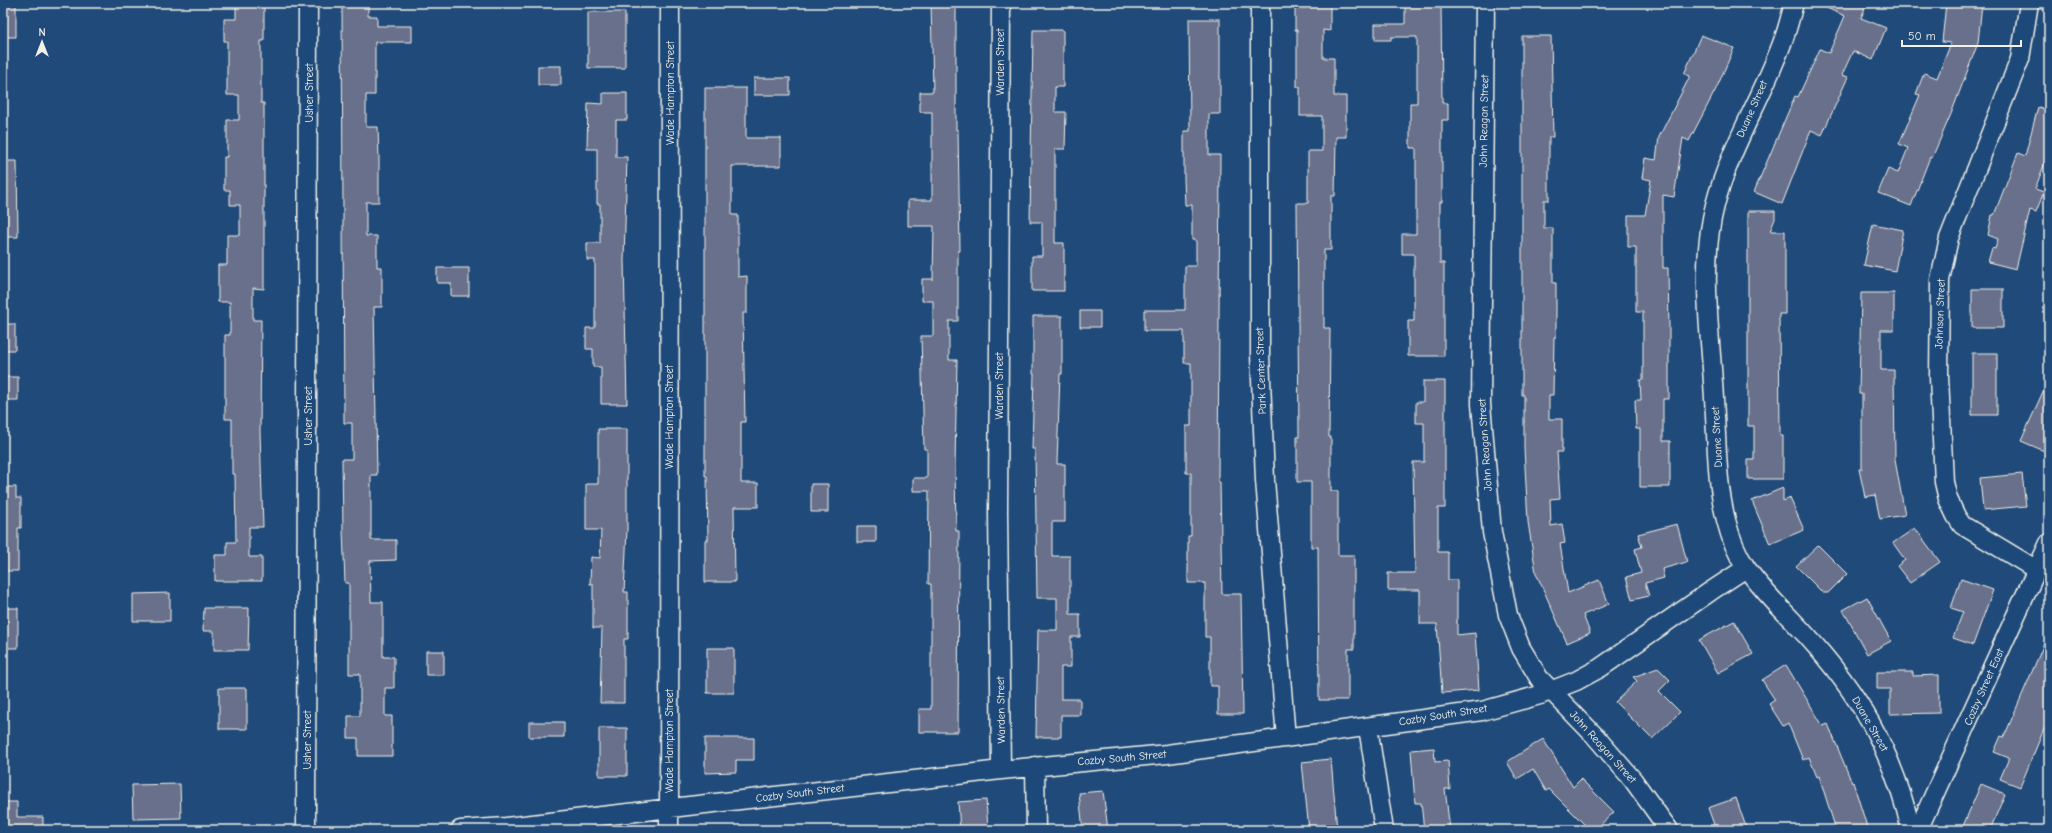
<svg xmlns="http://www.w3.org/2000/svg" width="2052" height="833" font-family="'Comic Neue',sans-serif">
  <style>
    .building { fill: #68708b; stroke: #f4f1e8 }
    .lines { fill: none; stroke-linecap: round; stroke-linejoin: round }
    .street-casing { stroke: #f4f1e8; stroke-width: 21 }
    .street { stroke: #1f4a7a; stroke-width: 18 }
    .labels { text-anchor: middle; dominant-baseline: central; stroke-width: 3; stroke-linejoin: round; paint-order: stroke }
    .street-label { font-size: 11px; fill: #f4f1e8; stroke: #1f4a7a }
  </style>
  <rect width="100%" height="100%" fill="#1f4a7a"/>
  <filter id="ink" filterUnits="userSpaceOnUse"><feTurbulence type="fractalNoise" baseFrequency=".025" numOctaves="2"/><feDisplacementMap in="SourceGraphic" scale="8" xChannelSelector="R" yChannelSelector="G"/><feConvolveMatrix kernelMatrix="1 2 1 2 8 2 1 2 1" color-interpolation-filters="sRGB"/></filter>
  <g filter="url(#ink)">
    <path class="building" d="M3 3H16V37H3Z
      M236 3H264V41H261V103H264V289L253 288V320H261L260 432 263 527H249V557H262V581H215V555H227V542H236L235 474H232V419H225V335H230V302H218V265H227V235H240V205H230V190H224V157H227V120H239V95H227V41H224V19H236Z
      M342 3H368V16H377V26H412V42H375V95H366V127H378L379 159V202H366V236H377V267H382V307H374L377 475H371V540H396V560L370 561 371 602H383V657H394V688H385V716H392V756H358V738H348V716H360V674H349V583H345L343 530 342 459H352V423H344Z
      M1295 3H1330V31L1323 30V58H1334V96H1346V137H1336L1335 196H1331V250H1324V328H1330L1329 437H1331V491H1338V555H1354V649H1348V700H1319L1318 547H1311V482H1297V437H1299L1297 203H1308V151H1322V116H1300V87H1297V30H1295Z
      M1405 3H1441L1442 103H1448V120H1442V202H1440V263H1444V356H1408V321H1414V254H1402V234H1416V148H1410V103H1417V37H1391V40H1375V24H1405Z
      M1815 3H1867L1861 18 1886 28 1873 60 1853 51 1842 75 1848 77 1822 135 1811 130 1782 204 1754 192 1795 96 1798 97 1820 49 1829 53 1845 16Z
      M1946 3H1982L1978 43 1951 114 1932 158 1930 157 1911 206 1878 193 1888 169 1898 173 1908 148 1899 144 1920 95 1916 94 1924 73 1937 78 1951 43 1942 42Z
      M931 4H956V130H958L960 251H958V321H949V360H957L955 466 956 531H959L958 732H919V709H931V584H928L929 491H913V478H927V449H924L921 336H933V301H922V279H933L934 226H908V200H932V112H920V92H933Z
      M588 12H625V68H588Z
      M1189 19H1220V114H1209V155H1220L1218 482H1220L1222 594H1241L1243 714H1218V686H1210V637H1205V583H1188V536H1191V473H1186V426H1191V363H1184V331H1144V310H1185V266H1196V240H1192V205H1185L1184 178V131H1190Z
      M1033 30H1063V87H1055V112H1066L1065 149H1055V243H1064V291H1032V256H1042V222H1030Z
      M1701 35 1734 48 1717 87 1689 141 1683 138 1674 197 1663 195V268H1668L1669 327V399H1663V441H1670V487H1640V429H1636L1635 400H1641L1640 380H1643V312H1636V247H1628V215H1645L1651 180 1642 178 1645 158 1656 160 1659 137 1690 76 1684 74Z
      M1522 36H1551L1553 137H1549V200H1544V228H1553V283H1556V337H1554L1553 395H1549V419H1562V452H1557L1560 498 1550 499 1551 526 1562 524 1565 543 1560 544 1568 593 1599 580 1609 604 1583 615 1590 633 1567 643 1536 573 1528 522 1524 448V395H1522Z
      M538 66H561V85H538Z
      M754 78H790V95H754Z
      M705 88H746V138H781V166H732V215H738V277L747 276V313H743L745 422H741V483H758V507H734L735 582H705V540H708L707 476H705Z
      M603 93H627V120H616V157H627L624 260 627 404H601V367H593V349H586V328H595V260H587V243H600V204H597V149H587L588 103 603 104Z
      M2038 107 2049 110V152L2035 189 2044 192 2036 212 2030 210 2016 269 1988 262 1992 248 1995 249 1998 239 1988 235 1992 215H1994L2018 153 2025 156Z
      M3 161H17L18 237H3Z
      M1748 211H1775V219L1770 231H1785V314H1779L1780 436H1783V479H1748V460H1754V426H1748Z
      M1873 224 1903 230 1895 271 1864 265Z
      M437 268H469V296H451V283H437Z
      M1972 289H2003V328H1972Z
      M1861 293H1894V330H1881V370H1894L1895 460 1905 515 1880 519 1875 495 1865 497 1859 469H1862V394H1859Z
      M1080 311H1100V327H1080Z
      M1033 316H1062V374H1060L1057 464H1065V522H1052V556H1070V614H1080V637H1071V667H1061V699H1080V715H1061V737H1036L1038 630H1057V598H1037L1035 449H1032L1034 374H1033Z
      M3 324H15V350H3Z
      M1972 353H1997V415H1972Z
      M3 377H18V400H3Z
      M2049 378V453L2021 441Z
      M1423 381H1445V508H1438V552H1448V580H1457V635L1475 633 1479 690 1442 693 1437 624H1420V590H1388V573H1415L1413 462H1424V423H1416V402H1423Z
      M598 429H627V530L624 592H628V639H624V703H600L602 628H593V584H590L591 557 600 558 601 530H586V484H598Z
      M2022 474 2026 506 1983 510 1980 478Z
      M811 484H828V512H811Z
      M3 487H16V498H21V528H18V571H3Z
      M1783 488V501L1790 498 1804 530 1770 544 1752 501Z
      M1677 524 1687 562 1662 569 1664 578 1645 583 1649 596 1632 600 1626 577 1641 573 1635 549 1642 547 1638 534Z
      M857 526H876V542H857Z
      M1915 528 1940 562 1910 583 1897 566 1905 560 1893 543Z
      M1818 545 1847 574 1828 593H1823L1796 566Z
      M1961 579 1993 590 1973 645 1953 638 1963 612 1951 608Z
      M170 593V621H133V594Z
      M1867 597 1891 641 1867 654 1843 610Z
      M3 608H18V648H3Z
      M204 608H249L248 650H214V631H203Z
      M1734 621 1753 654 1718 673 1699 640Z
      M2049 632V717L2020 787 2000 779 2009 758 1994 752 2001 736 2004 737Z
      M707 648H734V693H707Z
      M426 651H444V675H426Z
      M1786 665 1823 726 1828 724 1852 783 1853 782 1868 830H1836L1819 776 1817 777 1809 757 1803 760 1788 723 1783 726 1769 704 1775 700 1762 680Z
      M1658 668 1670 680 1659 691 1680 712 1652 739 1615 702 1637 681 1633 677Z
      M1877 672H1913V676L1939 675V713L1890 714V689H1877Z
      M219 688H247V729H219Z
      M529 722H564V737H529Z
      M599 728H627V776H599Z
      M705 738H754V760H736V772L705 773Z
      M1543 739 1573 787 1581 779 1614 812 1595 830H1590L1549 789 1546 791 1533 769 1517 779 1507 762Z
      M1434 748 1435 762 1448 761 1450 789H1445L1450 830H1424L1421 803H1415L1411 750Z
      M1331 759 1337 830H1309L1302 762Z
      M180 784 181 818 133 819 132 785Z
      M1981 784 2005 794 1990 830H1973L1963 826Z
      M1103 791 1108 830H1083L1079 793Z
      M1736 798 1747 830H1716L1708 808Z
      M986 800 988 830H960L958 802Z
      M3 802H17V817H43V830H3Z"/>
    <g class="lines">
      <defs>
        <path id="street" d="M1001 3 998 512 1001 770
          M1260 3V354L1265 480 1286 738
          M1485 3 1481 404 1492 532 1508 615 1521 648 1539 678 1595 736 1633 780 1669 830
          M1794 3C1791 15 1788 27 1784 38 1764 95 1730 146 1715 205 1699 267 1711 336 1714 399 1717 439 1716 481 1726 520 1730 536 1736 552 1745 566 1762 591 1784 611 1805 634 1859 693 1893 751 1911 830
          M2029 3 2020 59 1949 238 1940 280 1939 377 1944 482 1948 499 1956 516 1962 525 2037 570
          M1368 727 1384 830
          M1035 766 1036 830
          M306 830 308 3
          M460 830 506 827 1001 770 1167 754 1482 711 1540 695 1576 681 1600 668 1711 591 1746 568
          M669 830 670 3
          M1918 830 2049 543"/>
      </defs>
      <use href="#street" class="street-casing"/>
      <use href="#street" class="street"/>
    </g>
  </g>
  <g class="labels">
    <g class="street-label">
      <text transform="translate(1000 62) rotate(-90)">Warden Street</text>
      <text transform="translate(309 93) rotate(-90)">Usher Street</text>
      <text transform="translate(670 93) rotate(-90)">Wade Hampton Street</text>
      <text transform="translate(1752 109) rotate(-66)">Duane Street</text>
      <text transform="translate(1484 121) rotate(-89)">John Reagan Street</text>
      <text transform="translate(1940 314) rotate(-88)">Johnson Street</text>
      <text transform="translate(1261 371) rotate(-92)">Park Center Street</text>
      <text transform="translate(999 386) rotate(-90)">Warden Street</text>
      <text transform="translate(308 416) rotate(-90)">Usher Street</text>
      <text transform="translate(669 417) rotate(-90)">Wade Hampton Street</text>
      <text transform="translate(1717 437) rotate(-93)">Duane Street</text>
      <text transform="translate(1485 445) rotate(-94)">John Reagan Street</text>
      <text transform="translate(1984 687) rotate(-66)">Cozby Street East</text>
      <text transform="translate(1001 710) rotate(-91)">Warden Street</text>
      <text transform="translate(1443 715) rotate(-9)">Cozby South Street</text>
      <text transform="translate(1870 724) rotate(60)">Duane Street</text>
      <text transform="translate(307 740) rotate(-90)">Usher Street</text>
      <text transform="translate(669 741) rotate(-90)">Wade Hampton Street</text>
      <text transform="translate(1603 747) rotate(48)">John Reagan Street</text>
      <text transform="translate(1122 758) rotate(-5)">Cozby South Street</text>
      <text transform="translate(800 793) rotate(-7)">Cozby South Street</text>
    </g>
  </g>
  <rect width="2052" height="833" fill="none" stroke="#1f4a7a" stroke-width="16"/>
  <rect x="8" y="8" width="2036" height="817" fill="none" stroke="#f4f1e8" stroke-width="1.5" filter="url(#ink)"/>
  <g transform="translate(42 42)" stroke="#1f4a7a" stroke-width="3" paint-order="stroke">
  <path d="M0-3L7 15L0 10L-7 15Z" fill="#f4f1e8"/>
  <text y="-6" font-size="11" font-weight="bold" text-anchor="middle" fill="#f4f1e8">N</text>
  </g>
  <path d="M1902 40v6h119v-6" fill="none" stroke="#f4f1e8" stroke-width="2"/>
  <text x="1908" y="40" font-size="12" fill="#f4f1e8" stroke="#1f4a7a" stroke-width="3" paint-order="stroke">50 m</text>
</svg>
